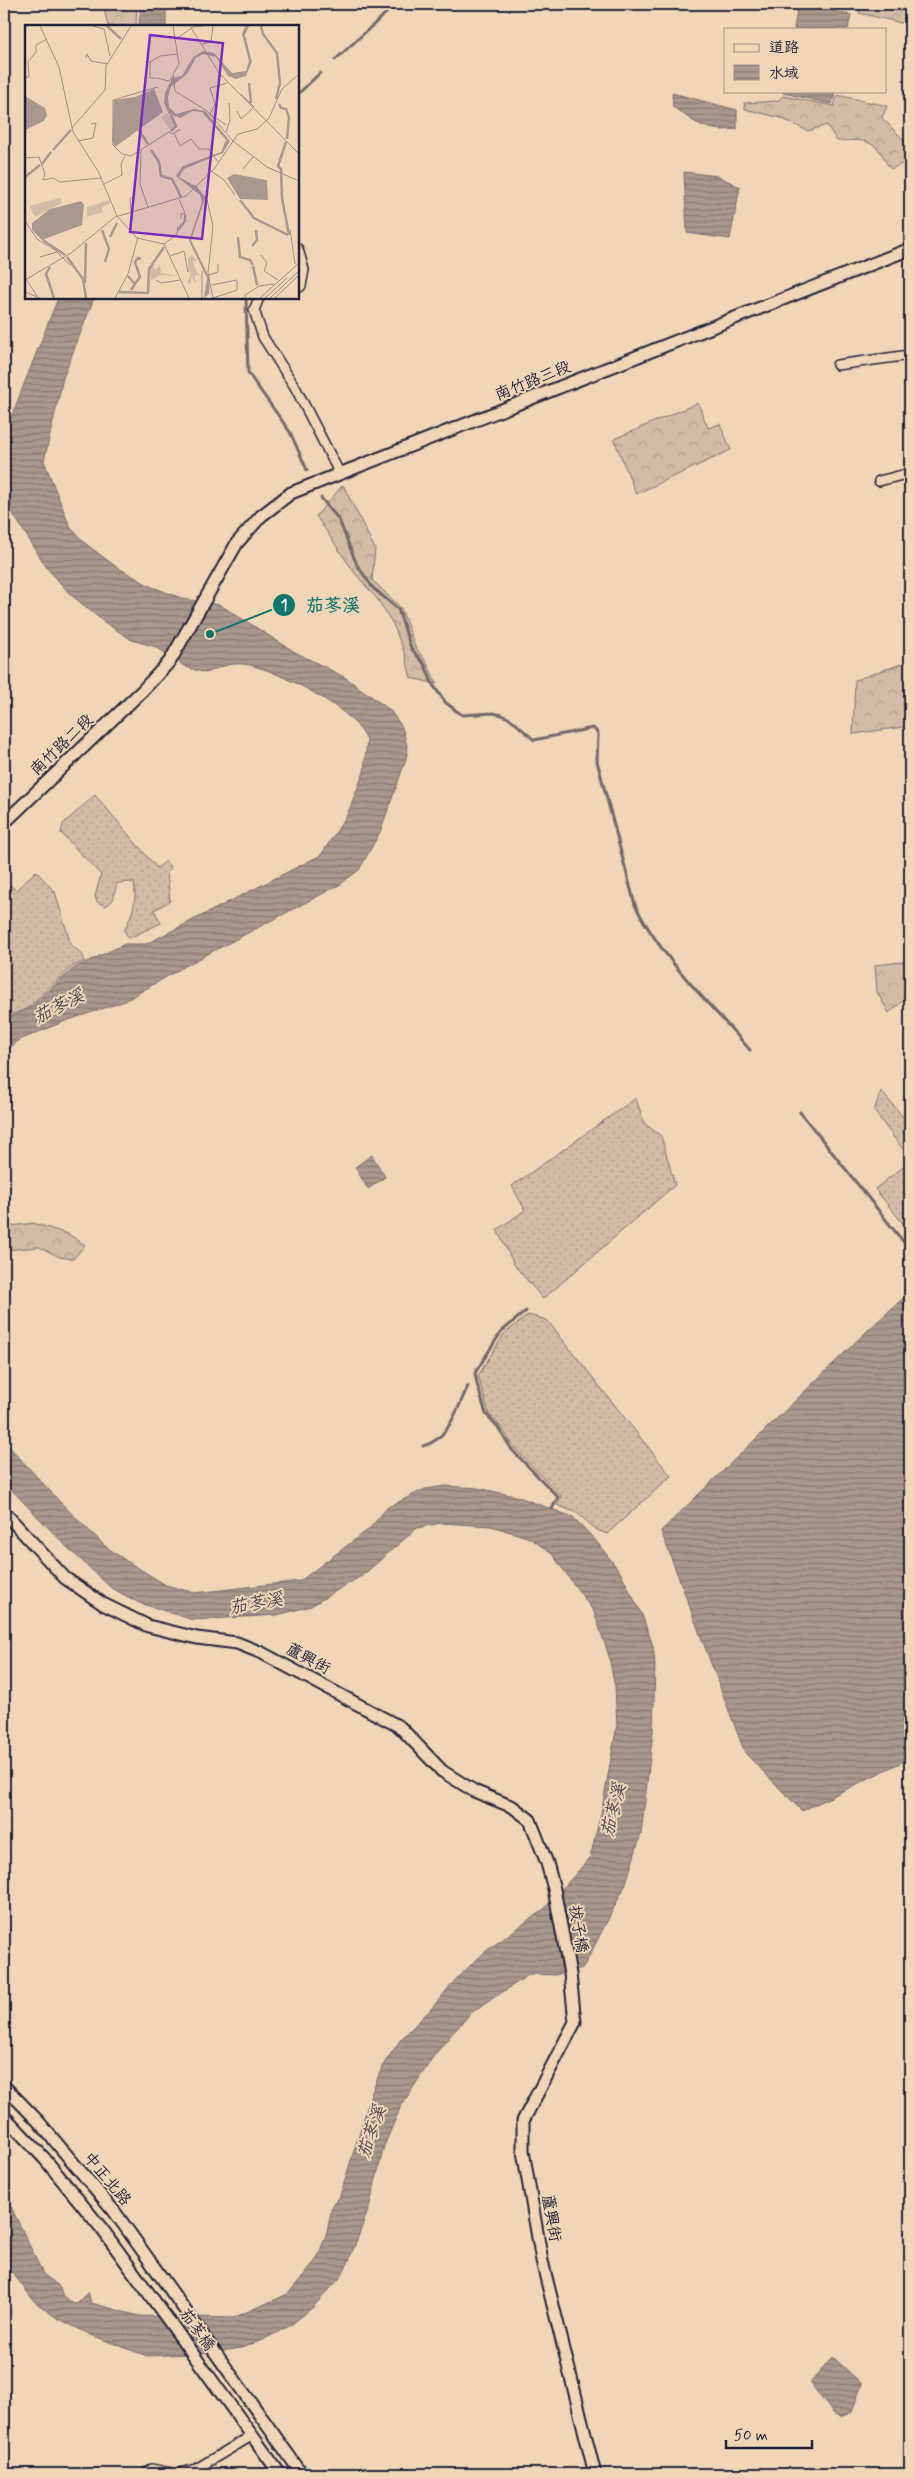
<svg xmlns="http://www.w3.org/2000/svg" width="914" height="2478" font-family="Mynerve,'LXGW WenKai TC',sans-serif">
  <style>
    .grass { fill: url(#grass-dots); stroke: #7a6f70 }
    .forest { fill: url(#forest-crowns); stroke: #7a6f70 }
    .water { fill: url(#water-rules); stroke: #73696c }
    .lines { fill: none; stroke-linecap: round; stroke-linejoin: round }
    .stream { stroke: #73696c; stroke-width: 3 }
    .minor-casing { stroke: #22223b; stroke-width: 12 }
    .tertiary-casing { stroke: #22223b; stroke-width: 15 }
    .minor { stroke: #f0d6b7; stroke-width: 9 }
    .tertiary { stroke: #f0d6b7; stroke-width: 11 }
    .labels { text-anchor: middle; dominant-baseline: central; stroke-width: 4; stroke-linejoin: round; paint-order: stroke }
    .street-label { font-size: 16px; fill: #22223b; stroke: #f0d6b7 }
    .water-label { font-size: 18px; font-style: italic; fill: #4a4554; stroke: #f0d6b7 }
    .inset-river { fill: none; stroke: #a9988d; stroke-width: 2.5 }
    .inset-road { fill: none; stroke: #9e8e85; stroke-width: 1 }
    .view { fill: #7b2cbf; fill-opacity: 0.15; stroke: #7b2cbf; stroke-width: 2.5 }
    .inset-edge { fill: none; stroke: #22223b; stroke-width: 2.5 }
    .leader { fill: none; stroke: #0f766e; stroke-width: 2 }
    .callout-dot { fill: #0f766e; stroke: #f0d6b7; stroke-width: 2 }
    .mark-label { font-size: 15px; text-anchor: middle; font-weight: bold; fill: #fff }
    .callout-label { font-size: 18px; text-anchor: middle; font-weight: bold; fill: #0f766e; stroke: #f0d6b7; stroke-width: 4; stroke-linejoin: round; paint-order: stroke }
  </style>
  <defs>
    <pattern id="grass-dots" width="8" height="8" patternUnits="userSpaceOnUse" patternTransform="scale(1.25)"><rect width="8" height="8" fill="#d2bca5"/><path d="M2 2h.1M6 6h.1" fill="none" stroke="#b4a18f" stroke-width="1.8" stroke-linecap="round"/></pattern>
    <pattern id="forest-crowns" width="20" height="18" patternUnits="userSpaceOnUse" patternTransform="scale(1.25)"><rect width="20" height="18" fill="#d2bca5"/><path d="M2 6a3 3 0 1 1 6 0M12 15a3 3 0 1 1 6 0" fill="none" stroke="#b4a18f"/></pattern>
    <pattern id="water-rules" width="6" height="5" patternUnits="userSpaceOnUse" patternTransform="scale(1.25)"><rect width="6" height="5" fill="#a9988d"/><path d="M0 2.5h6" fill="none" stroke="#897c74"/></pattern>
  </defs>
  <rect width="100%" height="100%" fill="#f0d6b7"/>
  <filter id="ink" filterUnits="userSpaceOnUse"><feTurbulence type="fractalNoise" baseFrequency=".02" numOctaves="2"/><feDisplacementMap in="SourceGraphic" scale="10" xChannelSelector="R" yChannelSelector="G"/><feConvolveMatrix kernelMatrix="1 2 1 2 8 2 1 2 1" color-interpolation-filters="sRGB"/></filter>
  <g filter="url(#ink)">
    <path class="grass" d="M95 795 157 868 166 861 171 868 167 873 170 901 154 910 161 923 129 938 124 931C133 913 137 902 134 882L117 883 113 900 106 906 97 902 95 896 101 875 61 833 63 824Z
      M36 871 55 892 71 945 82 954 85 961 73 966 28 1008 4 1018V881L16 890Z
      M881 1091 910 1125V1232L875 1189 907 1164 908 1156 874 1111Z
      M636 1098 644 1123 661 1136 675 1185 543 1299 515 1266 497 1230 525 1210 512 1186Z
      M528 1315 547 1320 671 1476 607 1534 597 1530 577 1513 557 1505 561 1496 514 1448 502 1428 489 1414 478 1376 504 1334Z"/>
    <path class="forest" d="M103 4H137L136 26H108Z
      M861 4C878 4 909 1 910 25L859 13Z
      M837 95 887 106 882 118 910 146V160L891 169C885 163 884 155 878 149 867 137 851 141 837 141L827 125 808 131 781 118 745 109 744 103 777 101 783 96 834 106Z
      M698 403 708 428 720 424 731 450 636 494 614 439Z
      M343 485 375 549 372 580 401 608 415 647 426 661 437 684 411 678 405 654 393 624 378 600 354 572 316 516Z
      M910 661V726L853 734 855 680Z
      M910 961V995L889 1013 877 992 875 965Z
      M33 1223 68 1234 85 1245 73 1259 60 1257 39 1247 4 1250V1227Z"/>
    <path class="water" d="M141 4H166V26H139Z
      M798 4 851 15 848 29H794Z
      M783 91H835L832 104 783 93Z
      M672 93 737 110V129C707 133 696 123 673 107Z
      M684 172 717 176 740 187 730 239 687 233Z
      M58 298H94L63 378 44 461 70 527 86 544 115 566 150 586 184 599 220 605 295 652 346 678 390 710 402 727 408 750 405 762 380 832 359 870 339 885 185 966 125 1001 60 1023 20 1040 4 1052V1020L30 1008 74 968 125 944H146L321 855 347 815 364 772 367 739C363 733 358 726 353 721 335 701 269 666 243 664 229 663 219 667 206 673L186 667 156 647 132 640 104 622 70 594 47 568 13 514 5 467V444L10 420Z
      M372 1155 385 1177 368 1189 355 1167Z
      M910 1292V1758L802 1811 745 1753 661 1531 866 1332Z
      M4 1441 61 1503 105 1546 125 1560 166 1585 195 1593 300 1581 369 1529 388 1507 425 1489 446 1486 477 1488 516 1496 573 1517 596 1541 620 1572 642 1615 653 1646 655 1665 653 1731 641 1834 625 1886 583 1968 555 1975 530 1974 472 2012 450 2036 435 2054 401 2106 384 2146 369 2208 348 2263 339 2279 312 2308 292 2324 265 2339 241 2348 209 2353 147 2356 91 2335 57 2318 35 2302 4 2262V2192L43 2274 60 2287 63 2297 76 2304 88 2292 91 2303 139 2316 233 2318 288 2294 317 2259 327 2232 332 2207 340 2196 372 2092 383 2065 401 2039 431 2009 458 1977 486 1951 544 1909 590 1858 602 1809 617 1725 615 1687 609 1656 594 1612 552 1554 530 1538 491 1526 441 1523 417 1528 363 1575 311 1606 277 1615 193 1620 137 1602 110 1587 68 1548 4 1482Z
      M833 2357 862 2384 852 2412 841 2417 833 2413 810 2383Z"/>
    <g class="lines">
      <path class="stream" d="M335 60 396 4
        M298 94 320 73
        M246 298 248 373 290 432 307 470
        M321 498 339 520 357 565 373 588 398 609 411 648 425 665 433 685 446 703 462 715 493 713 502 715 512 720 534 740 593 728 598 733 597 761 635 905C661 958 711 1005 750 1050
        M800 1112 910 1250
        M526 1311 501 1332 475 1373 477 1384 486 1414 498 1427 512 1450 558 1497 552 1509
        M423 1446C449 1439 457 1409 468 1386"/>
      <defs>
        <path id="minor" d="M298 249 304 270 301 286 298 288
          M259 298 254 310 263 337 295 387 340 474
          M837 365 910 355
          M879 481 910 473
          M145 2474 152 2469 176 2474 196 2469 253 2435"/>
        <path id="tertiary" d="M4 823 142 691 170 661 237 543 261 516 291 493 910 249
          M4 1512 65 1578 103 1604 148 1626 197 1638 237 1643 262 1653 400 1727 442 1771 474 1791 513 1807 530 1820 547 1863 554 1889 570 1974 575 2022 523 2121V2151L542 2261 595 2474
          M4 2086 38 2121 114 2211 302 2474
          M4 2116 44 2158 102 2229 280 2474"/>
      </defs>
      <use href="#minor" class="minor-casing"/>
      <use href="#tertiary" class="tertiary-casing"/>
      <use href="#minor" class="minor"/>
      <use href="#tertiary" class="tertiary"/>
    </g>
  </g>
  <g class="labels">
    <g class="street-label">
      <text transform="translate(533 381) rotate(-22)">南竹路三段</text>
      <text transform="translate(62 745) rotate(-44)">南竹路二段</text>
      <text transform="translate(308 1659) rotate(28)">蘆興街</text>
      <text transform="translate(578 1929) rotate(80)">拔子橋</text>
      <text transform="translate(107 2179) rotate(50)">中正北路</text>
      <text transform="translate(551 2218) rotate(80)">蘆興街</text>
      <text transform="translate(197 2330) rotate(54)">茄苳橋</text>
    </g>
    <g class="water-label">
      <text transform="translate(59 1007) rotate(-27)">茄苳溪</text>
      <text transform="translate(256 1604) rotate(-10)">茄苳溪</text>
      <text transform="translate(614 1810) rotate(-76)">茄苳溪</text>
      <text transform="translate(372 2132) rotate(-71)">茄苳溪</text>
    </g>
  </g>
  <g transform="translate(25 25)">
    <rect width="274" height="274" fill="#f0d6b7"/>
    <path d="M142 88 150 98 146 106 136 92ZM35 173 37 178 10 192 8 189 5 181ZM84 175 85 179 77 182 78 187 62 192V182Z" fill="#d2bca5"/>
    <path d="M167 230 172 236H168L172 248 176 251 170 250 171 258 166 252V259L162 258 166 248 163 247V233ZM128 239 130 245 135 241 136 248 153 251 135 250 126 255 124 245Z" fill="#d2bca5"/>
    <path d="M220 1H224L220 10 227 37 221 51 211 54 203 51 191 32 178 29 171 33 162 49 146 62 143 72 144 82 151 89 169 84 180 86 205 116 198 128 159 144 154 152 172 162 180 173 166 215 185 254 184 269 179 273 182 253 164 216 177 177 175 170 151 151 158 141 196 127 201 115 177 87 167 86 156 93 144 89 139 78 140 68 147 53 157 51 168 32 178 26 189 28 207 48 221 46 224 36 217 9ZM129 64 138 87 90 122 87 115 89 75 110 72ZM0 71 20 83 22 90 19 96 0 105ZM209 149 242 155 243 175 215 174 202 153ZM56 176 59 180 57 200 17 215 7 205V198L25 184Z" fill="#a9988d"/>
    <path class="inset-river" d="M82 1 96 14M236 1 238 9 252 28 255 58M224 58 226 78M251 74 255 58M254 79 256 83 261 84 264 92 262 114M146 90 151 101 146 106M114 105 123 119M261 117 253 141 256 144 257 173 264 210M28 125 46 105M126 125 134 137 136 151 147 154 156 172M17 139 26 127M0 152 15 140M215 175 229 193 263 210M77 205 84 224 80 237M153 205 160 196V189M85 212 92 198M213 212 215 232 225 235 228 240M18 215 40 230M227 221 232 215 231 205M42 232 58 254 61 273M228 241 232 260M25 242 21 249 29 273M103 251 110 259 106 265M60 258 61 218M110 259 115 252 110 237 113 233 116 234M94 267 123 268 124 244 139 222"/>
    <path class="inset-road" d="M15 1 34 42 48 107 73 146 92 191 112 213 139 219 164 273M68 1 79 4 85 31M148 1 154 39 148 49 150 66 182 86 208 116 242 142 274 156M165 1 194 48 274 129M151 14 168 2 178 1M177 19 186 17 188 1M61 33 62 29 66 36 82 39M0 53 4 52 3 37 11 27V20L22 14M131 53H125V37L135 31 153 29M132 53 144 56 148 51M133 62 88 75V120L97 129 106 131 144 107 148 109 155 104M216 69 229 82M212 86 216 94 228 83M201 100 185 89 190 79 185 63 202 58M47 103 80 65 81 41 106 1M201 107 205 95 204 78M149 108 155 121 166 114 174 124H184L193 137M53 116 68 113 71 98 66 99M116 126 115 159 123 182M0 133 14 132 20 149 18 155 28 153 35 157 76 153M218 144 228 132M186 146 199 155 210 170M79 159 97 150 96 139 100 131M170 160 182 175 188 201 183 248 188 273M154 174 160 188 156 189V194M106 187 105 174 111 169M0 196 12 214 30 225 45 240M265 204 270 239M139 219 152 209 153 202M236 230 242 238 239 246 253 255M145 231 159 226 163 247M15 232 32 227M184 250 193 247V239M1 254 12 271M0 255 46 228 90 192 161 171 189 144 213 109 232 104 244 93 257 64 274 49M131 255 136 258 155 255M187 260 212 255V265L188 273M0 267 15 273M90 273 103 249 113 212M177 273V246M220 273V270L234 261 249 259M235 273 274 238M240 273 262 253M245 273 274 246M250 273 274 250"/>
    <path class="view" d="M125 10 198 18 177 214 105 207Z"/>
    <rect width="274" height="274" class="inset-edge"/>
  </g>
  <path class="leader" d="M210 634L284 605"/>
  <g class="callout-dot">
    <circle cx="210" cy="634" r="5"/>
    <circle cx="284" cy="605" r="12"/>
  </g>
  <g class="mark-label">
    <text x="284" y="610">1</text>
  </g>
  <g class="callout-label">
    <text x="333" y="611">茄苳溪</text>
  </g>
  <rect width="914" height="2478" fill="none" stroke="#f0d6b7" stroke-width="20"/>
  <rect x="10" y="10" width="894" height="2458" fill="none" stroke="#22223b" stroke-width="2" filter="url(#ink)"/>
  <rect x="724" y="28" width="162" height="65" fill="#f0d6b7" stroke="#9e8e85"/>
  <rect x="734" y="44" width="25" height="8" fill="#f0d6b7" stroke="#9e8e85"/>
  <text x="769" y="52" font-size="15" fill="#22223b">道路</text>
  <rect x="734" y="65" width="25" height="15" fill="url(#water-rules)" stroke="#9e8e85"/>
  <text x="769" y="78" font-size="15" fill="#22223b">水域</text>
  <path d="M726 2440v8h86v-8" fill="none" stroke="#22223b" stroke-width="2.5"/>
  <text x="734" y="2440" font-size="15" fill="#22223b" stroke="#f0d6b7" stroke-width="4" paint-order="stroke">50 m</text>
</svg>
